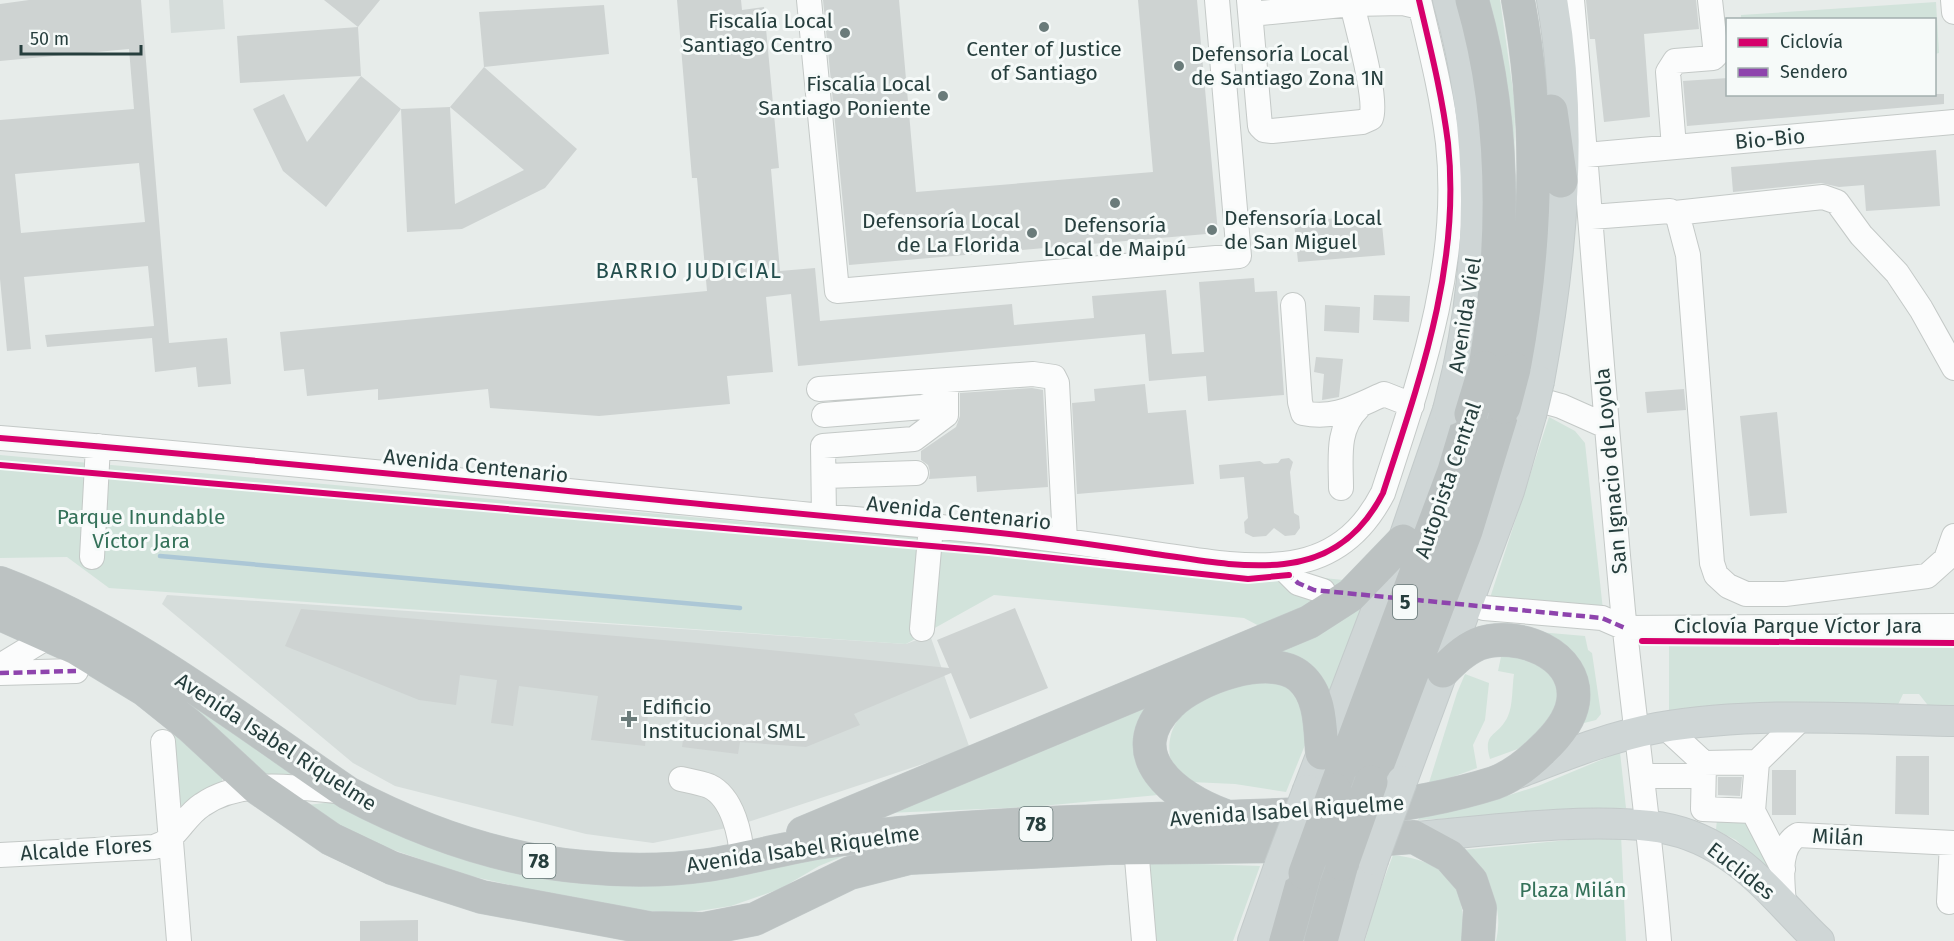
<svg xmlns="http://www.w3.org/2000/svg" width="1954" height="941" font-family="'Fira Sans',sans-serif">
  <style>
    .built { fill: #d6dddb }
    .green { fill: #d2e3db }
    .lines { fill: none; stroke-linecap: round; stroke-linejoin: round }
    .stream { stroke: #acc7d6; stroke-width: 4.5 }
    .building { fill: #ced3d2; fill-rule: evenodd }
    .minor-casing { stroke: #c4c9c7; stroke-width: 26 }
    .major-casing { stroke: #c3caca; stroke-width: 32 }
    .highway-casing { stroke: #c3caca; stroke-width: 34 }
    .minor { stroke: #fbfcfc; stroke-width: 24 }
    .major { stroke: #cfd6d6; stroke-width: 30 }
    .highway { stroke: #bcc2c2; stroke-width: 33 }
    .major-bridge-casing { stroke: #c3caca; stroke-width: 32; stroke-linecap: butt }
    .highway-bridge-casing { stroke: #c3caca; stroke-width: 34; stroke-linecap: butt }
    .major-bridge { stroke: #cfd6d6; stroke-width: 30 }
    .highway-bridge { stroke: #bcc2c2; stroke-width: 33 }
    .quiet { stroke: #8e44ad; stroke-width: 4.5; stroke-dasharray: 9 4.5; stroke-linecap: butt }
    .cycleway-casing { stroke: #f6faf9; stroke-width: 10 }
    .cycleway { stroke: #d6006c; stroke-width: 6 }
    .poi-dot { fill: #6a7b7a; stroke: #f6faf9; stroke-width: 2 }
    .labels { text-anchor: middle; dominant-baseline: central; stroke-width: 6; stroke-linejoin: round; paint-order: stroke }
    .shield { fill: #f6faf9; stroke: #647675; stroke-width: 1.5 }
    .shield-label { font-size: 20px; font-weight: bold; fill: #263e3d }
    .poi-label { font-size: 21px; fill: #263e3d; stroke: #f6faf9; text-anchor: end }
    .street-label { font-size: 21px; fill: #263e3d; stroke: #f6faf9 }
    .park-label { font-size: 21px; fill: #347159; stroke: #f6faf9 }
    .neighbourhood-label { font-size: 22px; letter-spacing: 1.5px; fill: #234e4d; stroke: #f6faf9 }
  </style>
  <rect width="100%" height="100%" fill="#e7ecea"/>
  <path class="built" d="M169 0H223L225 29 171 33Z
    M167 595 906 644 930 635 969 746 932 761 736 826 653 843 586 834 395 786 353 763 162 604Z"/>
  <path class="green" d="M1481 0H1500L1515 104 1513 263Z
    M1936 2 1939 53 1935 54 1934 20 1741 19V15Z
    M1549 417 1575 431 1585 443 1603 610 1488 604Z
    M0 455 938 539 1353 581 1263 628 1244 618 994 595 906 644 109 588 67 557 0 558Z
    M1355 609 1364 610 1332 705 1256 657Z
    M1480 627 1585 636 1588 650 1592 653 1601 714 1596 720 1576 725 1580 685Z
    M1669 644 1954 645V709L1930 708 1919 694H1903L1897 707 1669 714Z
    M1502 652 1532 653 1568 696 1529 745 1490 759C1482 731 1498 738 1508 716 1513 705 1512 687 1514 674L1498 671Z
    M119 655 309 781 261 776Z
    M1465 674 1489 683 1485 720 1473 745 1477 768 1428 786 1457 693Z
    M1250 681H1287L1307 709 1305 745 1286 792 1235 784 1191 782 1171 764C1160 709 1208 696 1250 681Z
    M1164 691 1158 795 1031 807 887 813Z
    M168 725 222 774V784C201 790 187 798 173 815Z
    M1620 752 1626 808 1418 820 1421 815 1478 805 1538 786Z
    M340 801 493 865 873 844 819 866 780 889 731 906 679 914 602 906 466 875 362 839 300 806Z
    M1746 810 1773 875 1736 840 1716 830 1717 819Z
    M1621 835 1626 941H1496C1505 901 1486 879 1462 850Z
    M1393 855C1448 861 1468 887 1462 941H1365L1377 898Z
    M1143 862 1260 866 1233 941H1148Z"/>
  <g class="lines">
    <path class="stream" d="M160 556 740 608"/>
  </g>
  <path class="building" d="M29 0H141L169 343 227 338 231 384 198 387 196 367 155 372 152 338 47 347 45 335 154 326 148 266 24 277 31 349 7 351 0 279V120L134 109 129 49 0 61V4ZM139 163 145 222 21 233 15 174Z
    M324 0H380L358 27Z
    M677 0H741L742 10 764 7 779 168 771 169 780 271 815 268 820 321 1012 304 1014 325 1094 318 1092 296 1166 290 1172 354 1204 352 1199 282 1254 278 1255 292 1277 291 1284 395 1208 401 1206 376 1149 381 1145 334 798 366 791 294 766 297 773 372 727 376 730 404 599 416 490 408 488 389 378 400V389L307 396 304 369 284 371 280 332 707 291 697 178H692Z
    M823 0H899L916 192 1153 172 1138 0H1197L1218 233 849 265Z
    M1586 0H1696L1699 29 1644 34 1650 117 1604 122 1595 39H1590Z
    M604 5 609 54 484 67 479 12Z
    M358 27 361 76 240 83 237 36Z
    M484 67 577 149 545 188 462 229 407 232 401 109 450 107ZM450 107 524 170 455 204Z
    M361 76 401 109 326 207 283 171 253 109 284 94 307 142Z
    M1728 78V94H1944V104L1687 126 1683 81Z
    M1936 150 1940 206 1866 211 1864 185 1839 187 1821 183 1733 192 1731 167Z
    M1381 214 1385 255 1298 262 1294 222Z
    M1374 295 1410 296 1409 322 1373 320Z
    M1325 305 1360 307 1359 333 1324 331Z
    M1316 357 1343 359 1339 397 1322 400 1324 374 1314 372Z
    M1145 384 1148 413 1186 410 1194 484 1077 494 1072 403 1095 401 1094 389Z
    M1032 388 1043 390 1048 487 977 492 976 476 929 479 930 472 928 465 921 460V451L956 427 960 416V393Z
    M1684 389 1686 410 1647 413 1645 392Z
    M1777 412 1787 513 1750 516 1740 416Z
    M1289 458 1293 462 1290 472 1294 513 1299 516 1300 528 1295 535 1285 536 1274 528 1266 536 1253 537 1245 533 1244 522 1248 518 1244 477 1220 479 1219 465 1260 461 1264 464 1278 463 1281 459Z
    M1015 608 1048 688 970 719 951 673 854 714 860 725 806 747 740 742 738 754 682 747 688 706 649 701 645 746 591 740 598 696 519 686 513 726 491 723 497 680 460 675 456 705 419 700 285 646 301 609 698 643 949 668 937 640Z
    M1896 756H1929V815L1895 814Z
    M1772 770H1796V815H1772Z
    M1718 777H1742L1740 796 1718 795Z
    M418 920V941H360V921Z"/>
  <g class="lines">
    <defs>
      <path id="minor" d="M809 0 837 291 1239 256 1217 0
        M1249 0 1260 126 1264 130 1272 131 1362 122 1371 118C1378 99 1357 27 1352 4
        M1572 0C1590 203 1604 407 1623 611 1634 721 1650 830 1659 941
        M1953 0 1954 12
        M1352 4 1403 3 1420 7
        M1251 14 1352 4 1351 0
        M1674 147 1668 72 1675 61 1713 58 1716 55 1710 0
        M1586 155 1954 122
        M1675 213 1823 197 1837 202 1861 235 1897 273 1921 309 1954 368
        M1591 217 1670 211 1678 217 1688 255 1712 563 1716 575 1728 586 1746 594H1785L1927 576 1946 559 1954 536
        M1293 305 1300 402 1303 413C1335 420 1356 406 1384 394L1412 405
        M819 389 1033 374 1054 377 1057 383 1065 541
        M1518 394 1561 406 1606 426
        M824 415 923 407 945 399
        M0 438C317 464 634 499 951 528 1017 534 1083 543 1149 553 1192 559 1240 569 1284 564 1331 559 1362 534 1383 493 1420 379 1461 265 1448 143 1442 94 1430 47 1419 0
        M825 476 916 473
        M1341 488C1341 459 1336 429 1358 408
        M824 516 823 446 914 439 946 415V381
        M92 557 98 446
        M1280 565 1298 583 1323 591
        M1484 608 1602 618 1625 628 1954 626
        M922 629 931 526
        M0 666 51 635
        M0 673 76 671
        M1666 728 1704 763 1757 762
        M163 742 179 941
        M1704 763 1703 809 1753 811
        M1643 776H1703
        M681 779C690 781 701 783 709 786 733 797 741 836 742 859
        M1136 847 1144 941
        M0 855 154 847C177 840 183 817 202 805 242 777 300 788 346 792
        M1783 869 1753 811 1757 762 1802 718
        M1949 902 1952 843
        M1784 905C1783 884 1776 847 1798 835L1954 843"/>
      <path id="major" d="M1448 0C1483 122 1484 245 1458 369
        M1539 381C1562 257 1574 125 1552 0
        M1518 773C1563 756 1609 737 1657 728 1755 711 1856 719 1954 721
        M1402 781 1509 491 1531 415
        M1308 790 1403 541 1448 410
        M1414 837C1486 831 1578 818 1650 826 1677 829 1704 839 1726 854 1762 877 1789 913 1819 941
        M1253 941 1279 867
        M1348 941 1373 860"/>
      <path id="highway" d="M1472 0C1507 120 1505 245 1485 368
        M1551 111 1561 181
        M1514 369C1537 247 1541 123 1518 0
        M0 583C127 631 236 717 348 793 422 832 499 860 584 867 625 871 667 871 708 865 747 859 784 848 823 842 852 837 881 835 911 832 1000 824 1091 821 1182 818 1286 815 1393 815 1494 783 1513 776 1527 765 1542 750 1555 738 1570 721 1573 702 1580 653 1516 630 1478 644 1464 650 1453 661 1443 671
        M0 614 76 648 145 690 190 726 256 787 331 839 392 868 482 897 649 928 704 929 755 919 850 873 909 858 1110 848 1293 846 1414 837 1449 856 1471 881 1480 908 1478 941
        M1371 782 1466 531 1504 407
        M1335 790 1454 471 1471 414
        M1223 815C1176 798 1118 755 1170 704 1194 679 1270 651 1300 677 1321 695 1320 727 1322 753
        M803 833 1309 622 1351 595 1403 541
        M1286 941 1305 873
        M1321 941 1342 864"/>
    </defs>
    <use href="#minor" class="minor-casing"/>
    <use href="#major" class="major-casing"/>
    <use href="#highway" class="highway-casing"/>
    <use href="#minor" class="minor"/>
    <use href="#major" class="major"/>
    <use href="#highway" class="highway"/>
    <defs>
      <path id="major-bridge" d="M1448 410 1458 369
        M1531 415 1539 381
        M1373 860 1402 781
        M1279 867 1308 790"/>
      <path id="highway-bridge" d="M1504 407 1514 369
        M1471 414 1485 368
        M1342 864 1371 782
        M1305 873 1335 790"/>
    </defs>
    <use href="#major-bridge" class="major-bridge-casing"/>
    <use href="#highway-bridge" class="highway-bridge-casing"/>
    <use href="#major-bridge" class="major-bridge"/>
    <use href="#highway-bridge" class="highway-bridge"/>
    <path class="quiet" d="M1286 572 1298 583 1314 590 1602 618 1625 628
      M0 673 76 671"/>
    <defs>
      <path id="cycleway" d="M0 438C317 464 634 499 951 528 1017 534 1083 543 1149 553 1192 559 1240 569 1284 564 1331 559 1362 534 1383 493 1420 379 1461 265 1448 143 1442 94 1430 47 1419 0
        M0 465 989 551 1248 579 1289 575
        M1642 641 1954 643"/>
    </defs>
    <use href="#cycleway" class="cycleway-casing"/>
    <use href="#cycleway" class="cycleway"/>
  </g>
  <g class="poi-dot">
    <circle cx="1044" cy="27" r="6"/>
    <circle cx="845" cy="33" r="6"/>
    <circle cx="1179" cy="66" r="6"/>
    <circle cx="943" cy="96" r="6"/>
    <circle cx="1115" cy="203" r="6"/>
    <circle cx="1212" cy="230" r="6"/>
    <circle cx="1032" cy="233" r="6"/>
    <path d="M626 710h6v6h6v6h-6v6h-6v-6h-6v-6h6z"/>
  </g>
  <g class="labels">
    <g class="shield">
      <rect x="1393" y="585" width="24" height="34" rx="4.5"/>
      <rect x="1019.5" y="807" width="33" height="34" rx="4.5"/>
      <rect x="522.5" y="844" width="33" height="34" rx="4.5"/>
    </g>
    <g class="shield-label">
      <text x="1405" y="602">5</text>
      <text x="1036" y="824">78</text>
      <text x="539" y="861">78</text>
    </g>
    <g class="poi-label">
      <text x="833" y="21">Fiscalía Local<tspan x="833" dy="24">Santiago Centro</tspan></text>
      <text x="1044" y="49" text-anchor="middle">Center of Justice<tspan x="1044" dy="24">of Santiago</tspan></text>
      <text x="1191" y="54" text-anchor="start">Defensoría Local<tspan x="1191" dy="24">de Santiago Zona 1N</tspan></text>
      <text x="931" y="84">Fiscalía Local<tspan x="931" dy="24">Santiago Poniente</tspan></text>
      <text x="1224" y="218" text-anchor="start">Defensoría Local<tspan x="1224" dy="24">de San Miguel</tspan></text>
      <text x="1020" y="221">Defensoría Local<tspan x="1020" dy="24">de La Florida</tspan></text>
      <text x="1115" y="225" text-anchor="middle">Defensoría<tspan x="1115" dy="24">Local de Maipú</tspan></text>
      <text x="642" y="707" text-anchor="start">Edificio<tspan x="642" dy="24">Institucional SML</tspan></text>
    </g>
    <g class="street-label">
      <text transform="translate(1770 139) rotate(-5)">Bio-Bio</text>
      <text transform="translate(1465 315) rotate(-81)">Avenida Viel</text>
      <text transform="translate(476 466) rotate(6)">Avenida Centenario</text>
      <text transform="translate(1611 471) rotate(-95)">San Ignacio de Loyola</text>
      <text transform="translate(1448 480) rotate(-71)">Autopista Central</text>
      <text transform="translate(959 513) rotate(6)">Avenida Centenario</text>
      <text x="1798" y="626">Ciclovía Parque Víctor Jara</text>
      <text transform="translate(276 742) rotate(33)">Avenida Isabel Riquelme</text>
      <text transform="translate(1287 811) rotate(-4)">Avenida Isabel Riquelme</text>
      <text transform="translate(1838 837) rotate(3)">Milán</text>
      <text transform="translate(86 849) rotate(-4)">Alcalde Flores</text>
      <text transform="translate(803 849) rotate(-8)">Avenida Isabel Riquelme</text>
      <text transform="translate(1741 871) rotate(38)">Euclides</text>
    </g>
    <g class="park-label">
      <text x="141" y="517">Parque Inundable<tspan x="141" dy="24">Víctor Jara</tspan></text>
      <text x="1573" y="890">Plaza Milán</text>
    </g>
    <g class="neighbourhood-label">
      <text x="689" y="270">BARRIO JUDICIAL</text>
    </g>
  </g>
  <rect x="1726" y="18" width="210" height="78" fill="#f6faf9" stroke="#a3afae" stroke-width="1.5"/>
  <rect x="1738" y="38" width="30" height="9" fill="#d6006c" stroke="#a3afae" stroke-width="1.5"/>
  <text x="1780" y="48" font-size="18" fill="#263e3d">Ciclovía</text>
  <rect x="1738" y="68" width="30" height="9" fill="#8e44ad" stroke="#a3afae" stroke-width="1.5"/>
  <text x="1780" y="78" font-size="18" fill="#263e3d">Sendero</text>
  <path d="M21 45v9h120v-9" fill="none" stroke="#263e3d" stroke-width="3"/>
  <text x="30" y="45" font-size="18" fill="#263e3d" stroke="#f6faf9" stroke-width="4.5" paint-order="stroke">50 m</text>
</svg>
